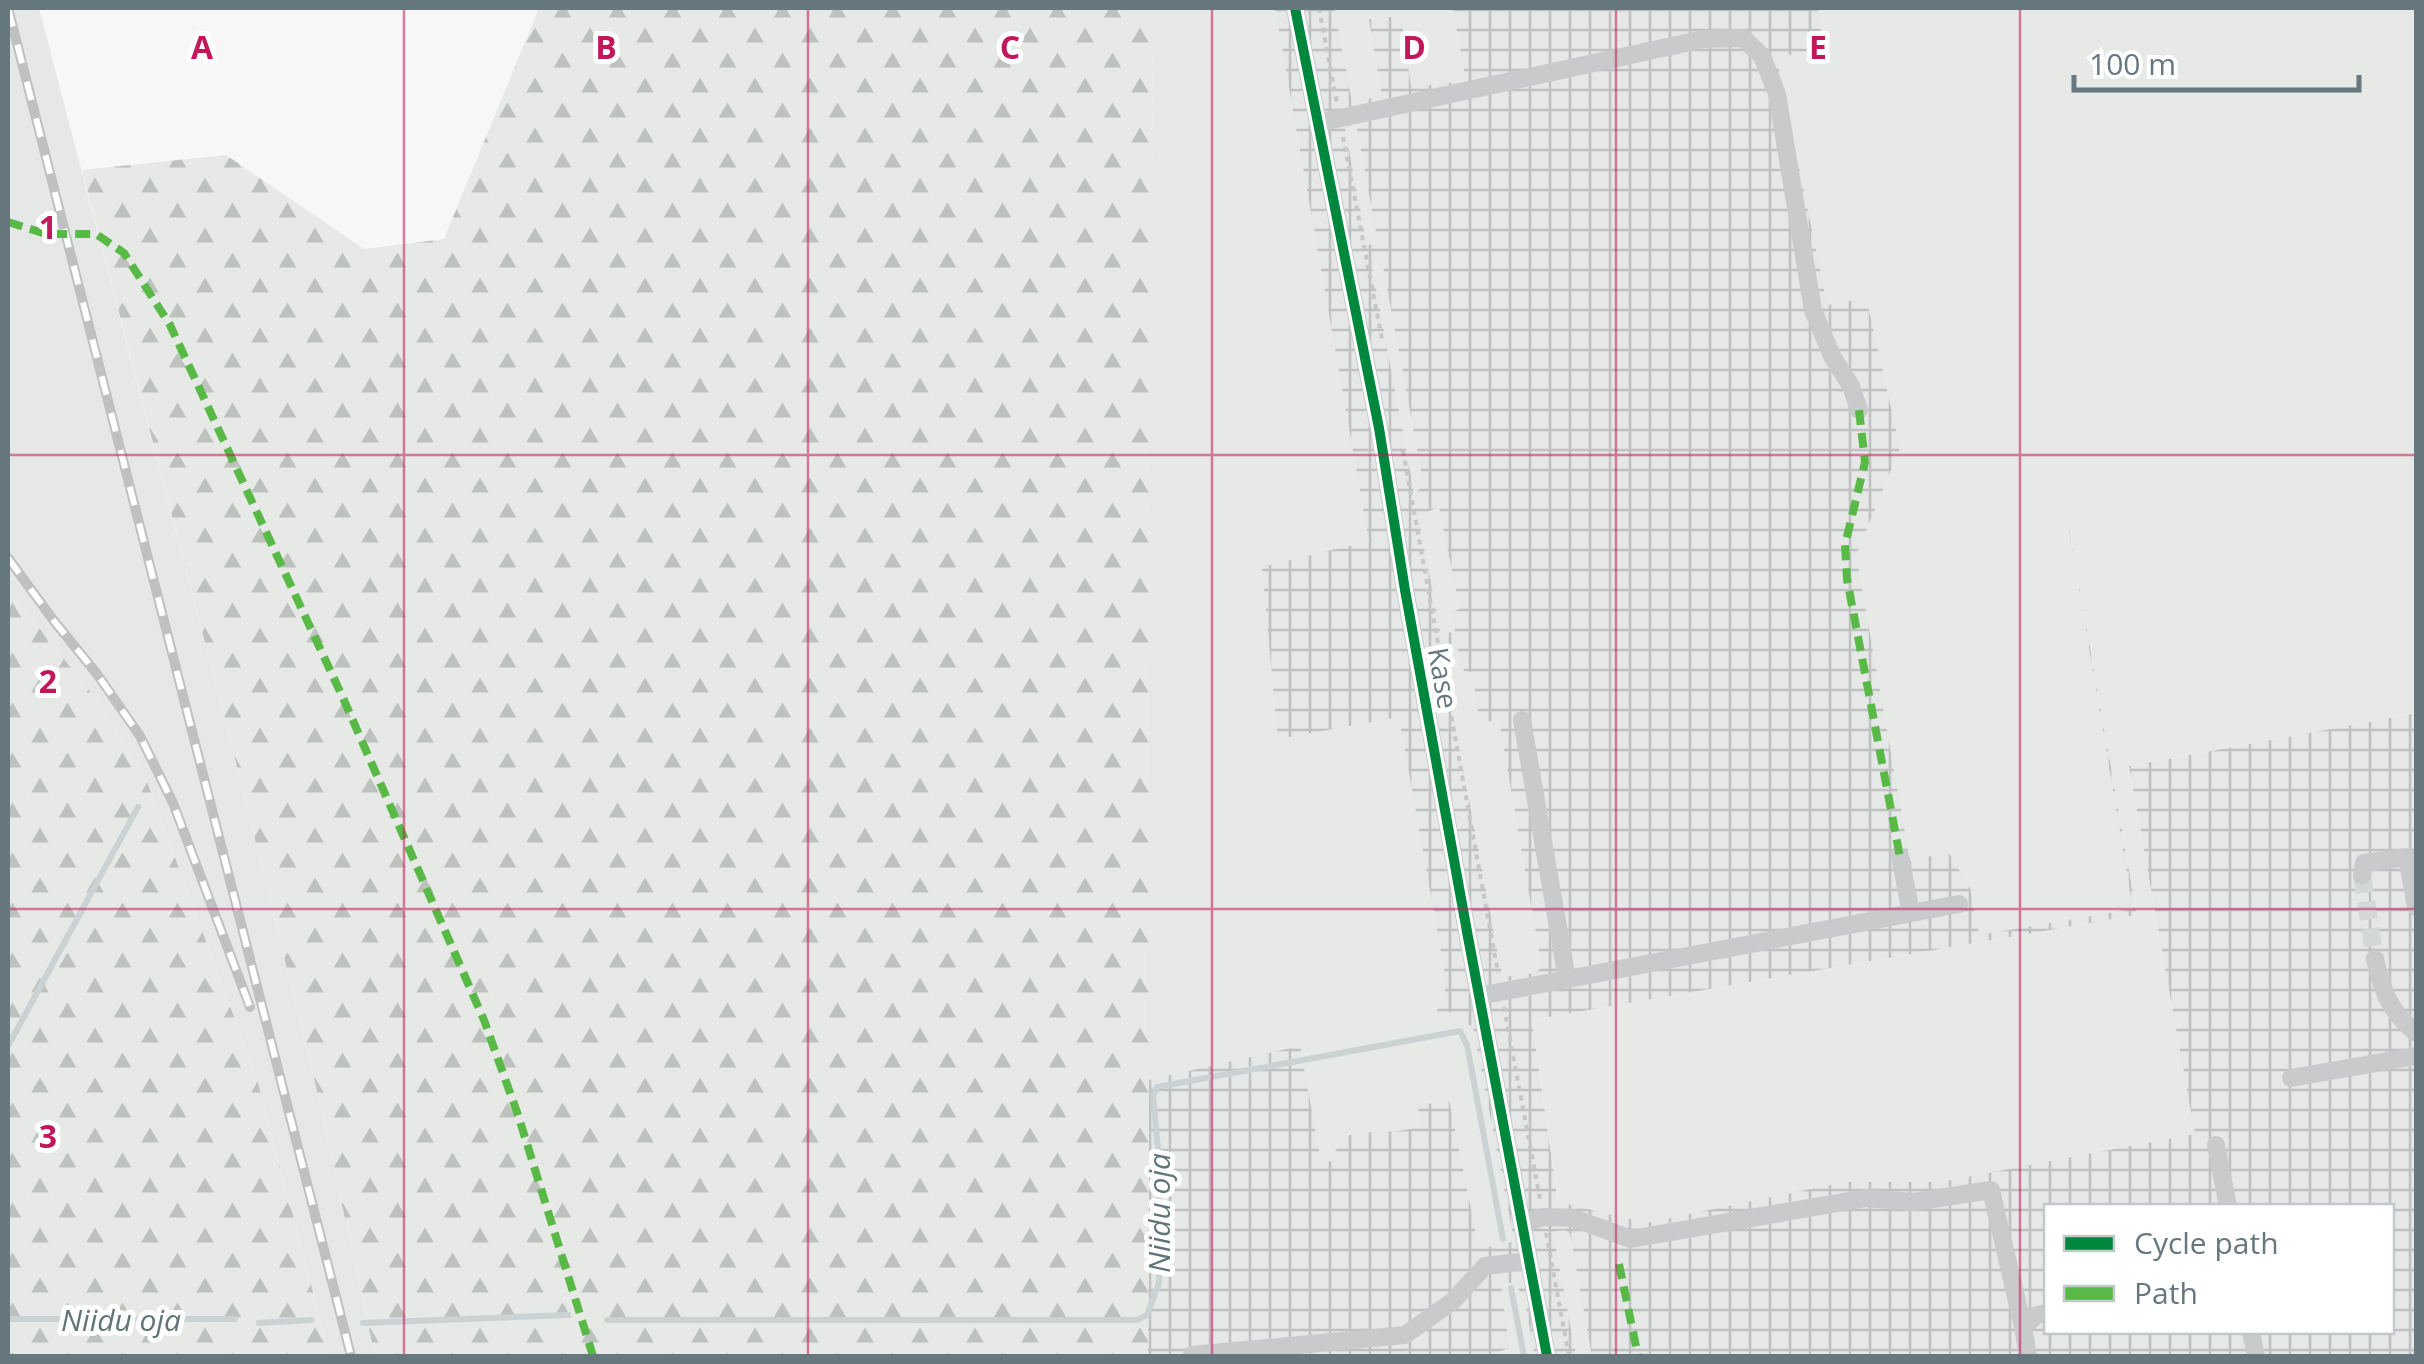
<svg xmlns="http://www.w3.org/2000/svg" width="2424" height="1364" font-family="'Open Sans',sans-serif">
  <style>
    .built { fill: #e6e8e7 }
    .industrial { fill: url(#industrial-grid); fill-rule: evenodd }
    .green { fill: #e6e9e5 }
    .forest { fill: url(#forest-firs) }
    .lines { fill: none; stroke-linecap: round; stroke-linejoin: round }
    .stream { stroke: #cad2d3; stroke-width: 6 }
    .minor-tunnel { stroke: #d3d7d8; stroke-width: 18; stroke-dasharray: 18 9; stroke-linecap: butt }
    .path { stroke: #c7c7c8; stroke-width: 4; stroke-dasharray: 5 5; stroke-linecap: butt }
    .minor { stroke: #c8cacb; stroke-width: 18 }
    .rail-casing { stroke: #bfc1c1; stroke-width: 10 }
    .rail { stroke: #fff; stroke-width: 6; stroke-dasharray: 19; stroke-linecap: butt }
    .quiet { stroke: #58b947; stroke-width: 8; stroke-dasharray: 15 8; stroke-linecap: butt }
    .cycleway-casing { stroke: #fff; stroke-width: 16 }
    .cycleway { stroke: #00873e; stroke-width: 10 }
    .grid { fill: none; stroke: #c2185b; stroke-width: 2.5; stroke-opacity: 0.55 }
    .labels { text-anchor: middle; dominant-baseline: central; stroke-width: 10; stroke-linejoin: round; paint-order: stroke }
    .street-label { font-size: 28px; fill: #66777d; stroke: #fff }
    .water-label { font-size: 30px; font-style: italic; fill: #617578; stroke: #fff }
    .grid-label { font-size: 32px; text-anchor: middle; font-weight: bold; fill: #c2185b; stroke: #fff; stroke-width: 10; stroke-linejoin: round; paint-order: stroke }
  </style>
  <defs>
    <pattern id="industrial-grid" width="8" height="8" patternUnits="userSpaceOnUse" patternTransform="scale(2.5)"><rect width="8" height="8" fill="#e6e8e7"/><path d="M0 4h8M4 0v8" fill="none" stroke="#bec1c0"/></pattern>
    <pattern id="forest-firs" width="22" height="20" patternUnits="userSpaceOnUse" patternTransform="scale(2.5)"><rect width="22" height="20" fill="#e6e9e5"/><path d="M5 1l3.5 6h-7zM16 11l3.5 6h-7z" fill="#bec2bf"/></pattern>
  </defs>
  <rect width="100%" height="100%" fill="#f7f7f7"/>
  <path class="built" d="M8 8H39L229 735 315 1082 375 1356H330L257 1079 146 779 96 699 8 589Z"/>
  <path class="industrial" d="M1153 8H1978L2137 915 1532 1020 1558 1202 1844 1182H1939L2194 1133 2129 766 2416 713V1356H1148ZM2046 1206H2392V1332H2046Z"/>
  <path class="green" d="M1153 8H1275L1369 541 1262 567 1278 739 1399 717 1447 985 1436 1014 1452 1012 1455 1022 1466 1023 1473 1027 1513 1235 1511 1242 1479 1249 1449 1100 1418 1106 1420 1127C1409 1129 1397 1132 1385 1132 1359 1133 1339 1128 1333 1161L1321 1162 1300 1046 1149 1080Z
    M1334 8H1453L1466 81 1411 87 1401 16 1369 19 1382 96 1352 102Z
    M1818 8H2416V713L2129 766 2195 1134 1939 1182H1844L1646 1223 1558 1202 1532 1020 2137 915 2060 476 2133 909 1979 935 1970 888 1948 852 1910 861 1856 555 1900 448 1866 298 1827 305 1777 58 1823 48Z
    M1351 125 1357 128 1378 243 1367 245 1345 129Z
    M1383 266 1424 486 1414 493 1372 267Z
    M1439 507 1460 609 1452 612 1455 631 1441 635 1418 516Z
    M1456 643 1464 671 1472 672 1480 723 1499 720 1542 968C1531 976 1515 978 1502 975L1440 646Z
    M1563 1230 1570 1233 1592 1356H1576L1553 1232Z
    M1501 1283H1514L1524 1297 1535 1356H1497L1496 1353 1509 1348Z"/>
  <path class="forest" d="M539 8H1153L1148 1356H375L315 1082 229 735 82 170 226 155 364 249 444 239Z
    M8 589 96 699 146 779 257 1079 330 1356H8Z"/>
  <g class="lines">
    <path class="stream" d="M8 1046 138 807
      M1511 1288 1524 1356
      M8 1319H235
      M607 1320H1137L1147 1315 1159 1283V1160L1153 1096 1157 1087 1460 1031 1467 1045 1503 1239
      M259 1323 311 1320
      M363 1323 568 1315"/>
    <path class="minor-tunnel" d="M2362 875 2375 959"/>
    <path class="path" d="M1319 8 1337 103
      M1343 137 1382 339
      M1403 451 1498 973
      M1504 1007 1540 1199
      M1546 1233 1569 1356"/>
    <path class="minor" d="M1295 8 1379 428 1405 590 1468 937 1547 1356
      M1318 123 1704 39 1743 38 1762 56 1777 94 1813 310 1832 356 1851 386 1859 410
      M1522 720 1567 979
      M1900 857 1911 913
      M2362 875 2364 863 2407 857 2416 907
      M2375 959C2383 993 2389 1010 2416 1033
      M1479 996 1959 904
      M2291 1078 2416 1056
      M2216 1145 2228 1206
      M1522 1224 1543 1217 1573 1218 1631 1239 1866 1198 1913 1202 1991 1190 2023 1327
      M2251 1332 2256 1356
      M1192 1355 1405 1335 1453 1301 1485 1266 1529 1261
      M2028 1356 2023 1327 2037 1315 2046 1313"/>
    <defs>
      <path id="rail" d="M8 8 351 1356
        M8 558 54 621 97 674 140 736 173 803 250 1007"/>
    </defs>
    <use href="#rail" class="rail-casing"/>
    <use href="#rail" class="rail"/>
    <path class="quiet" d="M8 222 46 234H96L124 253 170 325 343 698 484 1020 518 1115 593 1356
      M1859 410 1865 462 1845 545 1847 579 1900 857
      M1619 1264 1638 1356"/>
    <defs>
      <path id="cycleway" d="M1295 8 1379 428 1405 590 1468 937 1547 1356"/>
    </defs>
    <use href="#cycleway" class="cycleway-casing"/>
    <use href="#cycleway" class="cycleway"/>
  </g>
  <path class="grid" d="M404 8V1356M808 8V1356M1212 8V1356M1616 8V1356M2020 8V1356M8 455H2416M8 909H2416"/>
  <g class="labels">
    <g class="street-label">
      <text transform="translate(1444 678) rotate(80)">Kase</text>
    </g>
    <g class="water-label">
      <text transform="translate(1158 1213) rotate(-90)">Niidu oja</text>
      <text x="121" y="1319">Niidu oja</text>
    </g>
  </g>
  <g class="grid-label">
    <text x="202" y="59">A</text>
    <text x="606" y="59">B</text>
    <text x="1010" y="59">C</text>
    <text x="1414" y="59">D</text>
    <text x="1818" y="59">E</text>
    <text x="48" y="239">1</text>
    <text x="48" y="693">2</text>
    <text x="48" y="1148">3</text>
  </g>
  <rect width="2424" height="1364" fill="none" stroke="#66777d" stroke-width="20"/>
  <rect x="2044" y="1204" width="350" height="130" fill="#ffffff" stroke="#c2c9cb" stroke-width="2.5"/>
  <rect x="2064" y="1236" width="50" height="15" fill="#00873e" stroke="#c2c9cb" stroke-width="2.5"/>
  <text x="2134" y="1254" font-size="30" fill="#66777d">Cycle path</text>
  <rect x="2064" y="1286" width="50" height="15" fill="#58b947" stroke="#c2c9cb" stroke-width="2.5"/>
  <text x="2134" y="1304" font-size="30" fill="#66777d">Path</text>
  <path d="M2074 75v15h285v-15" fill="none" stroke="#66777d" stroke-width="5"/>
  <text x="2089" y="75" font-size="30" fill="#66777d" stroke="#ffffff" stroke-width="8" paint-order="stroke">100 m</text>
</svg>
